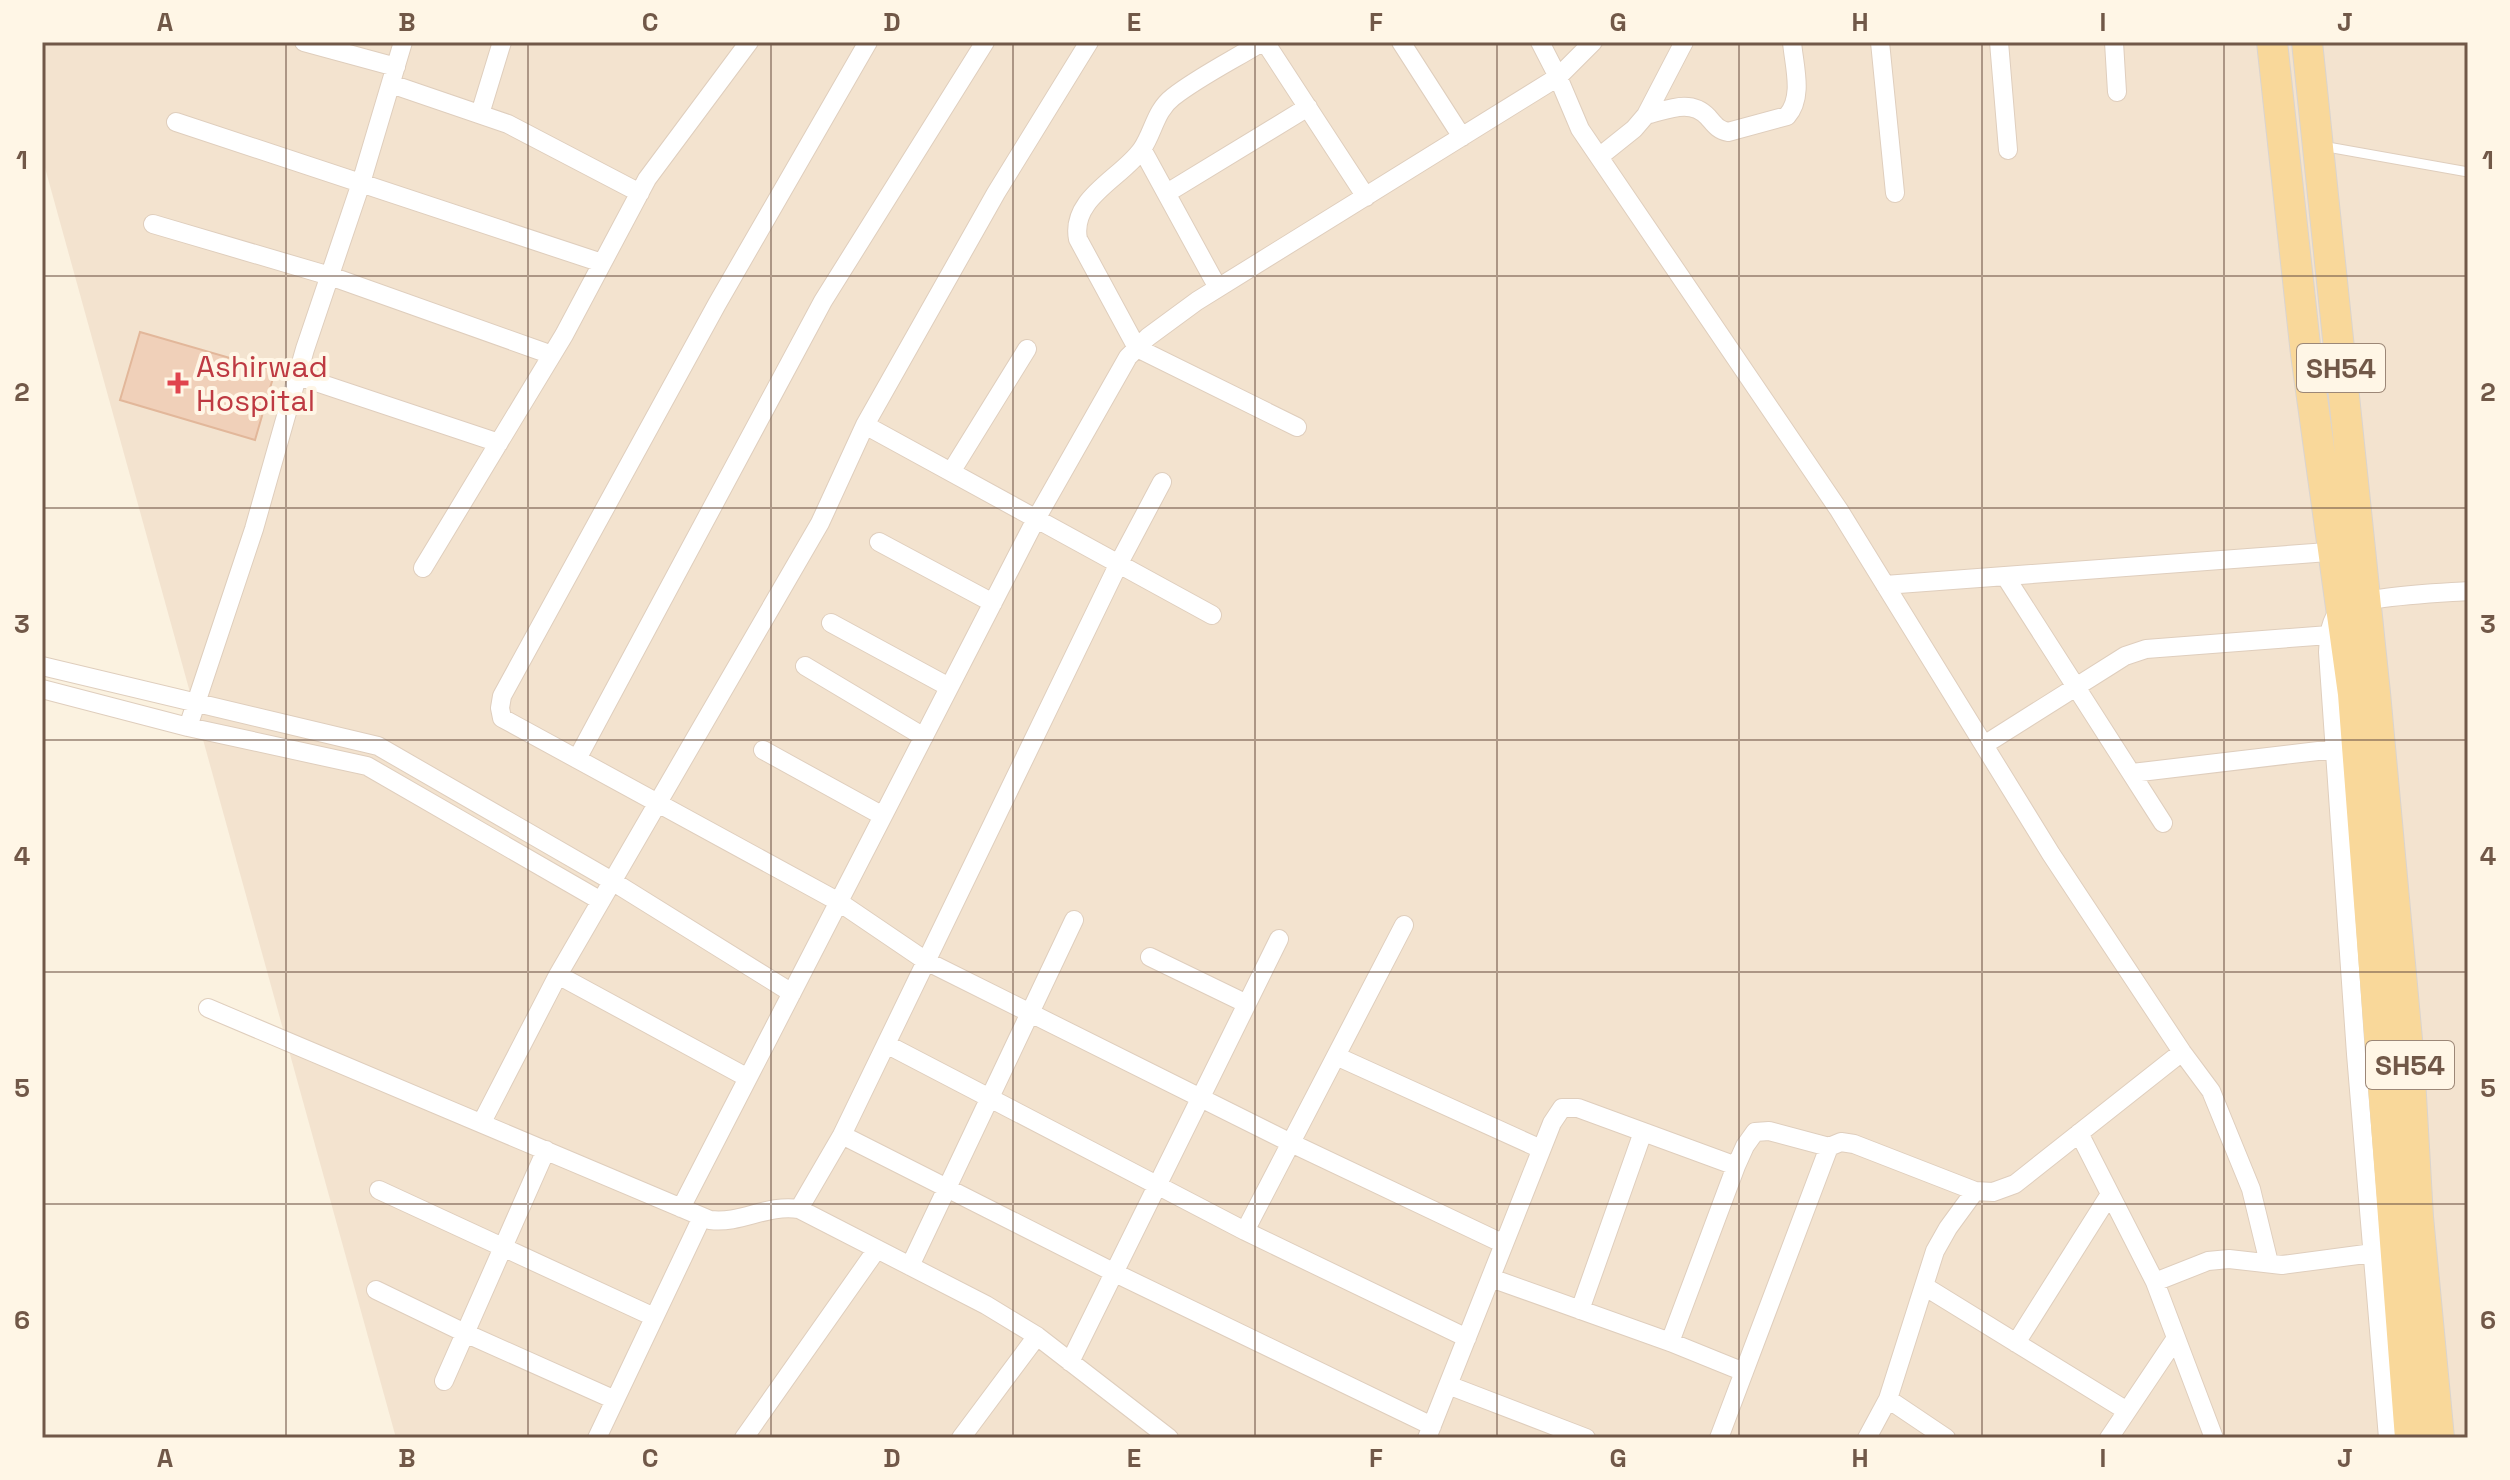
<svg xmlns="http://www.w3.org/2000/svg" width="2510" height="1480" font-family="'Space Grotesk',sans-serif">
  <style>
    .residential { fill: #f3e3cf }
    .building { fill: #f0d0b9; stroke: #e2b79a; stroke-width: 2 }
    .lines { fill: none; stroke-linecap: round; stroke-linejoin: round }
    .service-casing { stroke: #dfcebd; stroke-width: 11 }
    .minor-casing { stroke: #dfcebd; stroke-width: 20 }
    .primary-casing { stroke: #dad4cf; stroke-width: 32 }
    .service { stroke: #fff; stroke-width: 9 }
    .minor { stroke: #fff; stroke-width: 18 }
    .primary { stroke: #f9d89a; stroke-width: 30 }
    .grid { fill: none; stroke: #715848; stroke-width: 2; stroke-opacity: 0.55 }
    .health-dot { fill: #e0444e; stroke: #fff6e6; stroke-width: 3 }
    .labels { text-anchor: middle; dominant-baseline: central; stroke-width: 8; stroke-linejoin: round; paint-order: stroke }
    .shield { fill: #fff6e6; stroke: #9c8777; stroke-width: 2 }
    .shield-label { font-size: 28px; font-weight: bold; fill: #715848 }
    .health-label { font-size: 30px; fill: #be3a42; stroke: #fff6e6; text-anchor: start }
    .neatline { fill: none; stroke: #715848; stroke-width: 3 }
    .grid-label { font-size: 26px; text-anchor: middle; font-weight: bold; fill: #715848 }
  </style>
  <rect width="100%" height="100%" fill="#fbf2e0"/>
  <path class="residential" d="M42 42H2468V1438H396L42 157Z"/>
  <path class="building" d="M140 332 275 371 255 440 120 400Z"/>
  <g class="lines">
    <defs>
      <path id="service" d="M2322 146 2468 172"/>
      <path id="minor" d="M304 42 396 67
        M868 42 717 304 502 696 500 708 502 718 839 902 926 961 1291 1143 1504 1244
        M1262 42C1233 60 1200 76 1173 97 1155 111 1154 131 1142 149 1122 178 1070 198 1078 239L1137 348 1297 427
        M1265 42 1366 197
        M1401 42 1462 137
        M1540 42 1558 77 1580 129 1839 510 2051 854 2182 1052 2211 1091 2251 1189 2269 1263
        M1880 42 1895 193
        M1999 42 2008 150
        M2114 42 2117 92
        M391 84 508 124 640 193
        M480 114 502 42
        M1646 115C1667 110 1691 98 1708 117 1715 125 1718 130 1728 132L1787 116C1804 97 1794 66 1792 42
        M176 122 602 263
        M1142 149 1218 288
        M1599 157 1634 129 1646 115 1684 42
        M1167 193 1308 107
        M153 224 330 276 552 355
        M298 376 499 443
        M865 425 1212 615
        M951 472 1027 349
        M879 542 993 603
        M423 568 564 335 647 179 749 42
        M2005 576 2163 823
        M1885 585 2341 551
        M831 623 949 687
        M42 666 378 746 612 881 792 993
        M805 666 924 737
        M42 689 188 727 367 766 601 901
        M188 727 254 529 305 349 361 183 403 42
        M1984 745 2125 656 2146 649 2329 635
        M763 750 883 816
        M577 759 823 301 985 42
        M2132 773 2335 749
        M1150 957 1247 1004
        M558 975 748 1078
        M208 1008 710 1220C742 1224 766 1204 799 1209L986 1305 1037 1336 1169 1438
        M886 1044 1245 1231 1467 1338
        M1336 1056 1541 1149
        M482 1122 558 975 820 523 865 425 996 193 1089 42
        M2079 1133 2155 1282 2214 1438
        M842 1135 1115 1273 1432 1426
        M379 1190 654 1317
        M681 1208 1036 519 1128 357 1148 337 1197 301 1558 77 1593 42
        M799 1209 842 1135 1119 563 1162 482
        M1245 1231 1404 925
        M910 1266 1074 920
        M1491 1278 1670 1342 1744 1372
        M2155 1282 2208 1261 2229 1259 2282 1265 2373 1253
        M1924 1286 2127 1411
        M376 1290 465 1333 615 1400
        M1580 1310 1643 1132
        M1670 1342 1736 1166 1745 1146 1755 1132 1769 1131 1829 1147
        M2016 1343 2110 1194
        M1070 1362 1279 939
        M444 1381 546 1150
        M1448 1385 1586 1438
        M1888 1399 1946 1438
        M597 1438 702 1217
        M744 1438 877 1249
        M961 1438 1037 1336
        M1427 1438 1552 1123 1562 1108H1578L1736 1166
        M1719 1438 1829 1147 1841 1142 1854 1144 1975 1191 1993 1192 2015 1184 2182 1052
        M1867 1438 1888 1399 1935 1251 1948 1228 1975 1191
        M2109 1438 2176 1338
        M2388 1438 2356 1054 2328 652C2329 638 2329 621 2340 611 2353 596 2444 593 2468 591"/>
      <path id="primary" d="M2272 42 2306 354 2353 694 2410 1438
        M2307 42 2375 693 2409 1061 2418 1217 2439 1438"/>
    </defs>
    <use href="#service" class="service-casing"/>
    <use href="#minor" class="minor-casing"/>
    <use href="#primary" class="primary-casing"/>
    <use href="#service" class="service"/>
    <use href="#minor" class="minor"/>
    <use href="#primary" class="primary"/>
  </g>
  <path class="grid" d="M286 42V1438M528 42V1438M771 42V1438M1013 42V1438M1255 42V1438M1497 42V1438M1739 42V1438M1982 42V1438M2224 42V1438M42 276H2468M42 508H2468M42 740H2468M42 972H2468M42 1204H2468"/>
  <path class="health-dot" d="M174 371h8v8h8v8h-8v8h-8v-8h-8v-8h8z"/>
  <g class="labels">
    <g class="shield">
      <rect x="2297" y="344" width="88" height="48" rx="6"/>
      <rect x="2366" y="1041" width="88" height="48" rx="6"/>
    </g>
    <g class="shield-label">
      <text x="2341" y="368">SH54</text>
      <text x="2410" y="1065">SH54</text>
    </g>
    <g class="health-label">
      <text x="196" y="366">Ashirwad<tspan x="196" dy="34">Hospital</tspan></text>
    </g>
  </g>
  <rect width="2510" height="1480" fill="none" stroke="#fff6e6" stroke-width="88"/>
  <rect x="44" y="44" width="2422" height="1392" class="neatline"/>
  <g class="grid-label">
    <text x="165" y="31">A</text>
    <text x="407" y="31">B</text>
    <text x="650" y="31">C</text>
    <text x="892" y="31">D</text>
    <text x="1134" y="31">E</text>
    <text x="1376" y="31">F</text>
    <text x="1618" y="31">G</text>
    <text x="1860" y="31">H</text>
    <text x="2103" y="31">I</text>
    <text x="2345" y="31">J</text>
    <text x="22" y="169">1</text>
    <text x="2488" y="169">1</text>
    <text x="22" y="401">2</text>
    <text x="2488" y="401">2</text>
    <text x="22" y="633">3</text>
    <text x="2488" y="633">3</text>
    <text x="22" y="865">4</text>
    <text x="2488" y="865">4</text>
    <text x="22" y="1097">5</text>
    <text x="2488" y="1097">5</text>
    <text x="22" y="1329">6</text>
    <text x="2488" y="1329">6</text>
    <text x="165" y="1467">A</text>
    <text x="407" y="1467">B</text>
    <text x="650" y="1467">C</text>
    <text x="892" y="1467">D</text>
    <text x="1134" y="1467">E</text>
    <text x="1376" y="1467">F</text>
    <text x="1618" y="1467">G</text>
    <text x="1860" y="1467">H</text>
    <text x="2103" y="1467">I</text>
    <text x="2345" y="1467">J</text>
  </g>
</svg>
